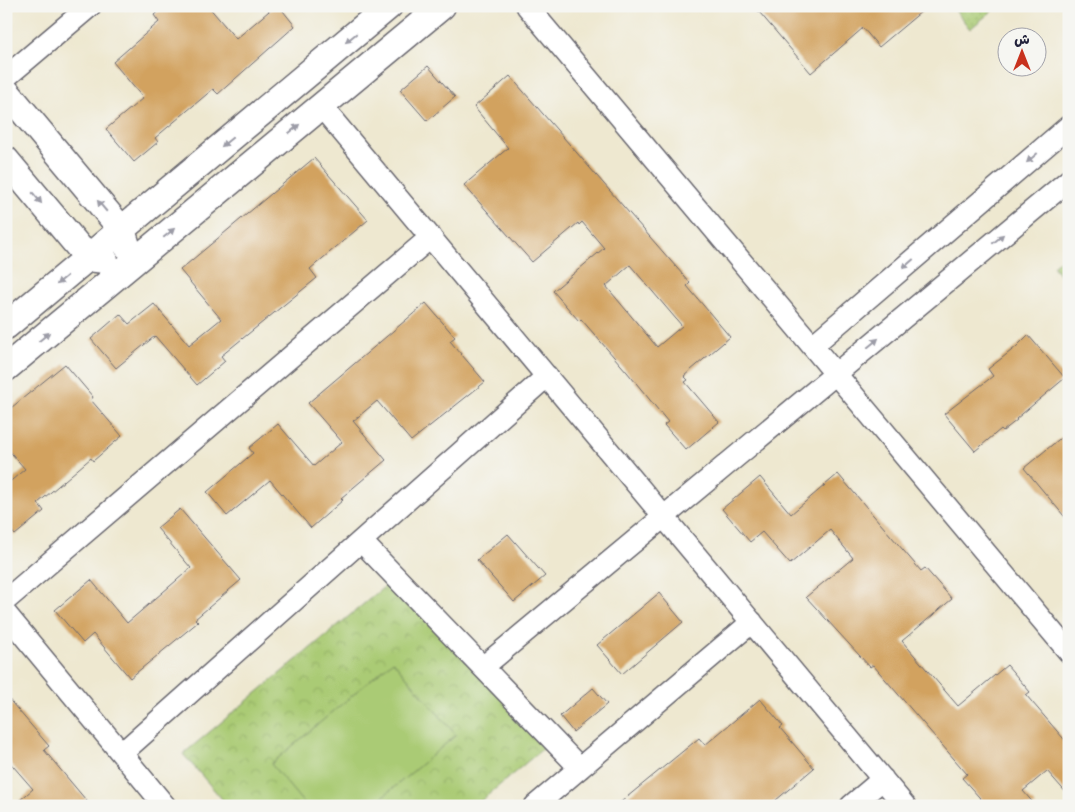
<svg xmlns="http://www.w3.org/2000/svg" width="1075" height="812" font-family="'Architects Daughter','Playpen Sans Arabic',sans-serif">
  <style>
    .grass { fill: url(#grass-dots); stroke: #667658 }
    .park { fill: url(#park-crowns); stroke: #667658 }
    .pitch { fill: #aacb74; stroke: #667658 }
    .building { fill: #d2a25e; fill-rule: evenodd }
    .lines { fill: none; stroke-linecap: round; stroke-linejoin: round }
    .minor-casing { stroke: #69676f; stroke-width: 24 }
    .tertiary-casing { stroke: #69676f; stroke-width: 29 }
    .minor { stroke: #fff; stroke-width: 21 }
    .tertiary { stroke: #fff; stroke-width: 26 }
    .oneway { fill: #9c9ca7 }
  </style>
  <defs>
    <pattern id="grass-dots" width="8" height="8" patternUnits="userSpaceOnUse" patternTransform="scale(1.25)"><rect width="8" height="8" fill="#aacb74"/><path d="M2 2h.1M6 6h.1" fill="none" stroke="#92ae65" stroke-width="1.8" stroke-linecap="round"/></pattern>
    <pattern id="park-crowns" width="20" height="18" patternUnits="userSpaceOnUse" patternTransform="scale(1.25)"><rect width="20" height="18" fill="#aacb74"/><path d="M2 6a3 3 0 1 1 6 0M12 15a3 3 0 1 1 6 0" fill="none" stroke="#92ae65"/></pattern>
  </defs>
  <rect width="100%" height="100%" fill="#f6f6f2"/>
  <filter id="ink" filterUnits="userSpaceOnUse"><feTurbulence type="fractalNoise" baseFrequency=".02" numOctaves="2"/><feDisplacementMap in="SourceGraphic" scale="10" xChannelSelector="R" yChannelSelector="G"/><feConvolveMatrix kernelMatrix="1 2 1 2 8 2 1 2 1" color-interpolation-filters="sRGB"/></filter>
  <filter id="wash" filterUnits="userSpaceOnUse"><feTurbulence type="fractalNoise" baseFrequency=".0096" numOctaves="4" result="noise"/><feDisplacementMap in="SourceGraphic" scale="20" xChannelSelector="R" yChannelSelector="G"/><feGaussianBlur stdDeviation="1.12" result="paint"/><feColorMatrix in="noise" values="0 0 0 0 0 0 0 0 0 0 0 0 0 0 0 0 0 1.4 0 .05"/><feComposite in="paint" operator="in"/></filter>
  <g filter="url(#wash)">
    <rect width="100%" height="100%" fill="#eee8d0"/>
    <path class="grass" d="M952 6H998L970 29Z
      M1069 252V286L1053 266Z"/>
    <path class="park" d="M390 582 547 745 475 806H228L183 754Z"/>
    <path class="pitch" d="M393 661 456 735 372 806H306L271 764Z"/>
    <g id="blocks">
      <path class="building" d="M164 6H208L236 39 275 6H279L295 26 218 94 213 89 155 138 158 142 134 162 106 129 143 98 113 62 159 22 154 15Z
        M754 6H928L879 47 863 28 811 73Z
        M428 66 455 97 427 121 400 90Z
        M510 76 690 283 687 286 730 337 684 376 688 380 685 382 719 422 686 450 664 425 668 422 627 372 581 319 579 321 553 291 604 248 582 222 579 225 578 223 532 262 464 185 508 148 474 107ZM630 265 682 326 657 347 606 286Z
        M314 158 368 220 310 269 317 278 221 356 225 361 197 385 155 336 116 368 91 339 120 314 129 324 154 304 189 345 221 319 180 270Z
        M426 303 455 337 450 341 485 382 411 441 377 401 353 421 386 460 341 498 343 500 311 528 270 480 227 516 207 492 253 453 249 448 278 424 314 466 342 442 308 403Z
        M1028 335 1065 378 1016 419 1017 420 1003 431 1001 429 975 451 944 414 993 376 988 369 1016 347Z
        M65 364 93 397 91 400 122 436 93 461 91 458 38 503 44 511 15 535 6 525V485L25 469 6 447V412Z
        M1069 431V522L1024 468Z
        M838 474 921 571 925 568 952 599 902 641 958 706 1007 665 1030 692 1026 695 1069 745V796L1047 771 1023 791 1036 806H987L962 778 967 774 873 665 870 667 806 597 853 558 830 530 790 564 762 532 750 542 722 509 760 477 791 514Z
        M180 509 241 580 195 619 198 622 130 678 93 634 83 643 55 610 91 580 127 623 191 568 157 528Z
        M508 534 545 576 514 602 477 560Z
        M659 593 683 622 622 674 597 645Z
        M593 688 607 704 573 732 560 716Z
        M6 696 49 746 44 750 91 806H13L33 789 6 758Z
        M760 699 783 726 780 728 814 768 769 806H616L699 738 705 745Z"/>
    </g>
  </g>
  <g filter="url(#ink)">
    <use href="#blocks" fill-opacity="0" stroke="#69676f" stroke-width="1"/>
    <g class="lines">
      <defs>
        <path id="minor" d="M527 6 1069 652
          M6 77 90 6
          M321 106 905 806
          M812 346 1069 126
          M361 541 580 768
          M6 600 431 237
          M6 614 165 806
          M483 667 1069 180
          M122 753 547 376
          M535 806 752 622
          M851 806 883 779"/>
        <path id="tertiary" d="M6 91 122 230 127 246
          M6 160 88 258 105 260
          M6 326 389 6
          M6 368 442 6"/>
      </defs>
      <use href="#minor" class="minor-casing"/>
      <use href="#tertiary" class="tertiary-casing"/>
      <use href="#minor" class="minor"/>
      <use href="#tertiary" class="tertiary"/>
    </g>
    <defs><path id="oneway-solid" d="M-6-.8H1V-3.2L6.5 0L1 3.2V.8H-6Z" transform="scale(1.25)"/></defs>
    <g class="oneway">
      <use href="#oneway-solid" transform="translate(351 38) rotate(140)"/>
      <use href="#oneway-solid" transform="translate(294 129) rotate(-40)"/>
      <use href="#oneway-solid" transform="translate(227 142) rotate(140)"/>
      <use href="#oneway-solid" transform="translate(1032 158) rotate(139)"/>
      <use href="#oneway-solid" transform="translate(37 198) rotate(50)"/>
      <use href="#oneway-solid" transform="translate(102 206) rotate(-130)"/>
      <use href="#oneway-solid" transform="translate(169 233) rotate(-40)"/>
      <use href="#oneway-solid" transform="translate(998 239) rotate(-40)"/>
      <use href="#oneway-solid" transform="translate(908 264) rotate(139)"/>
      <use href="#oneway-solid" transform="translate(62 280) rotate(140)"/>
      <use href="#oneway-solid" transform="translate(44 337) rotate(-40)"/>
      <use href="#oneway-solid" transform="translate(873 343) rotate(-40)"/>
    </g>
  </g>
  <rect width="1075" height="812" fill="none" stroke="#f6f6f2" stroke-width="25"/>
  <g transform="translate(1022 52)"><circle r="24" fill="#f6f6f2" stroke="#a1a1a9"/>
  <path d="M0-4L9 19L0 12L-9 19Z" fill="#c8321e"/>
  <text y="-8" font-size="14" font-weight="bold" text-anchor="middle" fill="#22223b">ش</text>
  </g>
</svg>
